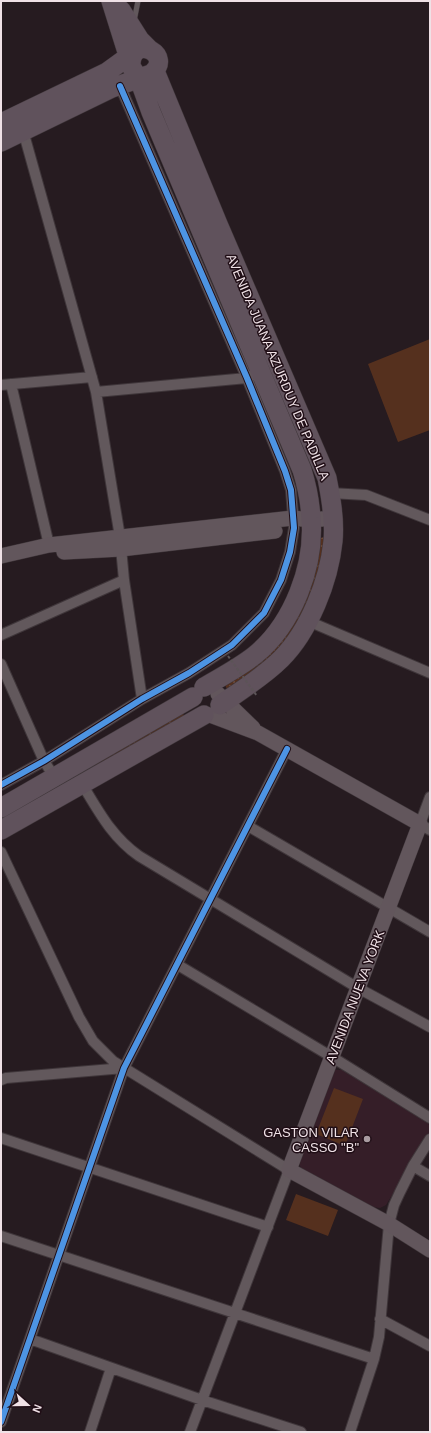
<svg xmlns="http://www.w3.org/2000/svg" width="431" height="1433" font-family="Arial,sans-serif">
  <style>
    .built { fill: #351e28 }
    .grass { fill: url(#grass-dots) }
    .garden { fill: #55301e }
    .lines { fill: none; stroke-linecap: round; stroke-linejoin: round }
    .lane-casing { stroke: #3f363a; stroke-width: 6 }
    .street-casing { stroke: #3f363a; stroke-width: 12 }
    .secondary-casing { stroke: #3f363a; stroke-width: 16 }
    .highway-casing { stroke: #3f363a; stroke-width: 20 }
    .lane { stroke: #62585c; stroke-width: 5 }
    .street { stroke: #62585c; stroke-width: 10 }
    .secondary { stroke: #62565c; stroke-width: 15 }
    .highway { stroke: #60525c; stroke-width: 19 }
    .path-bridge { stroke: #5c5457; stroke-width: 2; stroke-dasharray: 3 2; stroke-linecap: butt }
    .cycleway-casing { stroke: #200e16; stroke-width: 8 }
    .cycleway { stroke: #4d94e3; stroke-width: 6 }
    .poi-dot { fill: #a99ca1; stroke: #200e16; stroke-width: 1.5 }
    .labels { text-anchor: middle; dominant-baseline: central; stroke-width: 3; stroke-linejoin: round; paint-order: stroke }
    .street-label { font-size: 13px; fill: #efe1e6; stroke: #200e16 }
    .poi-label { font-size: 13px; fill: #efe1e6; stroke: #200e16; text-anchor: end }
  </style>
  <defs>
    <pattern id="grass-dots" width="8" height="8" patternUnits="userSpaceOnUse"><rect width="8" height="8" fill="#55301e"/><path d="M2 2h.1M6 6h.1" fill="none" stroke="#6e4e3f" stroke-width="1.8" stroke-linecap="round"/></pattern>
  </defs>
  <rect width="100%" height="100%" fill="#261b20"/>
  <path class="built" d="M335 1070H342L428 1123 430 1127 429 1134 386 1205 380 1208 372 1207 301 1168 299 1164V1157Z"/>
  <path class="grass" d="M325 537C322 569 309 608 290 635 273 657 249 674 228 691L225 685 254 665 320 538Z
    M182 712 185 717 1 823V815Z"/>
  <path class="garden" d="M430 339V430L398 442 368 364Z
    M334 1088 363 1099 345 1146 316 1134Z
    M296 1194 338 1210 328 1236 286 1220Z"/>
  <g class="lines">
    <defs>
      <path id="lane" d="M134 21 138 1"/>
      <path id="street" d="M22 127 96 392 120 537 124 580 142 699
        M11 384 49 545
        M1 385 92 377
        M96 392 247 378 253 375
        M330 493 366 495 430 520
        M308 621 430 673
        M1 635 124 580
        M1 664 44 761 55 778
        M82 784C99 812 112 837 139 856L358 988 430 1027
        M1 785 44 761 142 699 189 673 232 645 264 613 281 580 290 552 294 528 291 490 285 471 247 378 120 86
        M430 797 420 824 430 830
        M248 826 430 932
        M1 852 79 1017 93 1041 113 1061 289 1170 190 1432
        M178 965 332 1057 430 1118
        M1 1080 6 1078 124 1068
        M1 1138 268 1227
        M413 1166 430 1176
        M1 1236 374 1359
        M380 1319 430 1346
        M30 1339 202 1400 301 1432
        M1 1422 124 1068 287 749
        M90 1432 111 1368
        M350 1432 374 1359 379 1337 389 1224 394 1205 400 1192 413 1166 430 1139"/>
      <path id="secondary" d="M64 552 121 549 275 531
        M1 556 49 545 293 518 311 520 333 518
        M218 694 253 728
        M210 715 258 733 420 824 289 1170 389 1224 430 1250"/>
      <path id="highway" d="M111 1 132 68 139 79 151 112 302 470C307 486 310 501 311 518 315 566 293 624 255 655 240 667 221 677 204 687
        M121 10 140 40 149 49
        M155 71 218 224 327 478C331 498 335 520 333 541 329 581 309 631 281 659 263 677 240 691 220 705
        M1 123 107 72 136 51
        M1 142 112 88 151 74C175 56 134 33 131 63
        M1 808 193 697
        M1 830 204 715"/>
    </defs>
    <use href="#lane" class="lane-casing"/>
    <use href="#street" class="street-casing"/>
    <use href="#secondary" class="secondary-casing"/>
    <use href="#highway" class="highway-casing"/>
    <use href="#lane" class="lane"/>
    <use href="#street" class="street"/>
    <use href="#secondary" class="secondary"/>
    <use href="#highway" class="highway"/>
    <path class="path-bridge" d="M228 656 257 696"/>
    <defs>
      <path id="cycleway" d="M1 785 44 761 142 699 189 673 232 645 264 613 281 580 290 552 294 528 291 490 285 471 247 378 120 86
        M1 1422 124 1068 287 749"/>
    </defs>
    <use href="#cycleway" class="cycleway-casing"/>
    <use href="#cycleway" class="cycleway"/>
  </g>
  <circle class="poi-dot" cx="367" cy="1139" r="4"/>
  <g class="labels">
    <g class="street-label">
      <text transform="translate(278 367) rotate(67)">AVENIDA JUANA AZURDUY DE PADILLA</text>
      <text transform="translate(355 997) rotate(-69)">AVENIDA NUEVA YORK</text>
    </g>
    <g class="poi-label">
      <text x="359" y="1132">GASTON VILAR<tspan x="359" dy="15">CASSO "B"</tspan></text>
    </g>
  </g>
  <rect width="431" height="1433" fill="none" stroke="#efe1e6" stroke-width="4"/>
  <g transform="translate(28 1405) rotate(111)" stroke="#200e16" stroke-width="3" paint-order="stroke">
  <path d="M0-3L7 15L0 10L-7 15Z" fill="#efe1e6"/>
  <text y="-6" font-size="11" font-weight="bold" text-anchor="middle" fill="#efe1e6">N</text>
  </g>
</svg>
